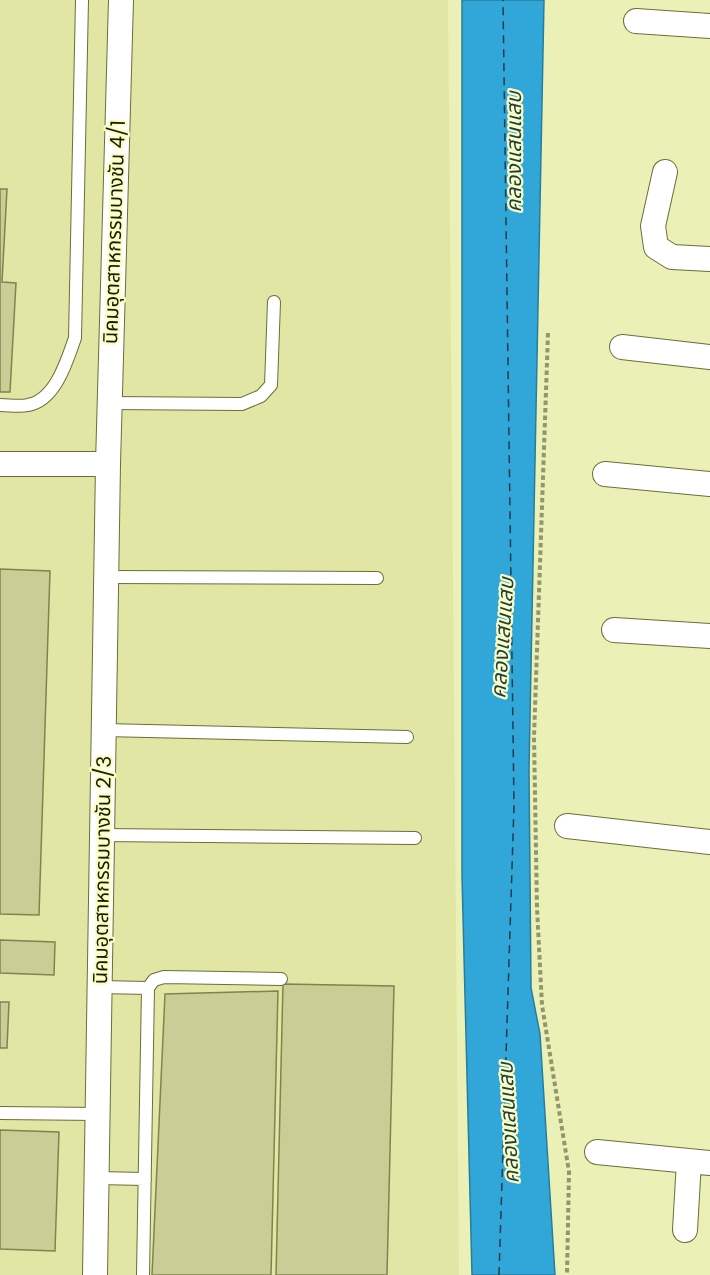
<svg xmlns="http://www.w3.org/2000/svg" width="710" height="1275" font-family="Poppins,'Noto Sans Thai',sans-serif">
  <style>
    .built { fill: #e1e6a4 }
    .water { fill: #30a6d9; stroke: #2a7d9a; stroke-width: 1.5 }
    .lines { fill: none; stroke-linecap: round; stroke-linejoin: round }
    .ferry { stroke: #243c48; stroke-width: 1.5; stroke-dasharray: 8 6; stroke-linecap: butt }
    .building { fill: #cace96; stroke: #80834e; stroke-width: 1.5 }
    .lane-casing { stroke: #6b6e39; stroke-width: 14 }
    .street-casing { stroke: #6b6e39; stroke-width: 26 }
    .path { stroke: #93966c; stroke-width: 4; stroke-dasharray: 4.5 3; stroke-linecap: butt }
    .lane { stroke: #fff; stroke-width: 12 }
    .street { stroke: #fff; stroke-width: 24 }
    .labels { text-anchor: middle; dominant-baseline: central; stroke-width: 4.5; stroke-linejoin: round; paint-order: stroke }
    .street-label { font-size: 20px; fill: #1b1c06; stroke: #f9fec3 }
    .water-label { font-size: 21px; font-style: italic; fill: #243c48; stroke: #f9fec3 }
  </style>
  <rect width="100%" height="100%" fill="#ebf0b7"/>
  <path class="built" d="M0 0H448L459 1275H0Z"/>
  <path class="water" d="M462 0H544L529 769 531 988 540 1034 555 1275H472L462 876Z"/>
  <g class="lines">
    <path class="ferry" d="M499 1275 514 805 503 0"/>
  </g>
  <path class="building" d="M0 189H7L2 282 16 283 10 392H0Z
    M0 569 50 571 39 915 0 914Z
    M0 940 55 942 54 975 0 973Z
    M283 984 394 986 387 1275H276Z
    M278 991 271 1275H152L165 994Z
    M0 1002H9L7 1048H0Z
    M0 1130 59 1132 55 1251 0 1249Z"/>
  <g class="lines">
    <defs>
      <path id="lane" d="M110 403 242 404 261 396 271 385 274 302
        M0 405C9 405 20 407 28 405 56 400 67 360 75 338L82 0
        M106 577 377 578
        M104 730 407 737
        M102 835 415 838
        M100 987 148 988
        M0 1113 98 1114
        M97 1178 145 1179
        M143 1275 148 988 154 980 164 977 281 979"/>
      <path id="street" d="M636 21 710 26
        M665 172 653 226 656 247 672 257 710 259
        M622 347 710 357
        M0 464H108
        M605 474 710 484
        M614 630 710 636
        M567 826 710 842
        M597 1152 710 1163
        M685 1230 689 1161
        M95 1275 108 464 121 0"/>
    </defs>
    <use href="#lane" class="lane-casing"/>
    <use href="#street" class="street-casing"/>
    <path class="path" d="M548 333 534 737 537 908 542 1005 569 1172 567 1275"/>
    <use href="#lane" class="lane"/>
    <use href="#street" class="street"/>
  </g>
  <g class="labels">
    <g class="street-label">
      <text transform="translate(114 232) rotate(-88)">นิคมอุตสาหกรรมบางชัน 4/1</text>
      <text transform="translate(102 870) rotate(-89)">นิคมอุตสาหกรรมบางชัน 2/3</text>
    </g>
    <g class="water-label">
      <text transform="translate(513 152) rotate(-90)">คลองแสนแสบ</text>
      <text transform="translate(502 638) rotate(-86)">คลองแสนแสบ</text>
      <text transform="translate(508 1123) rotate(-93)">คลองแสนแสบ</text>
    </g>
  </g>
</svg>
